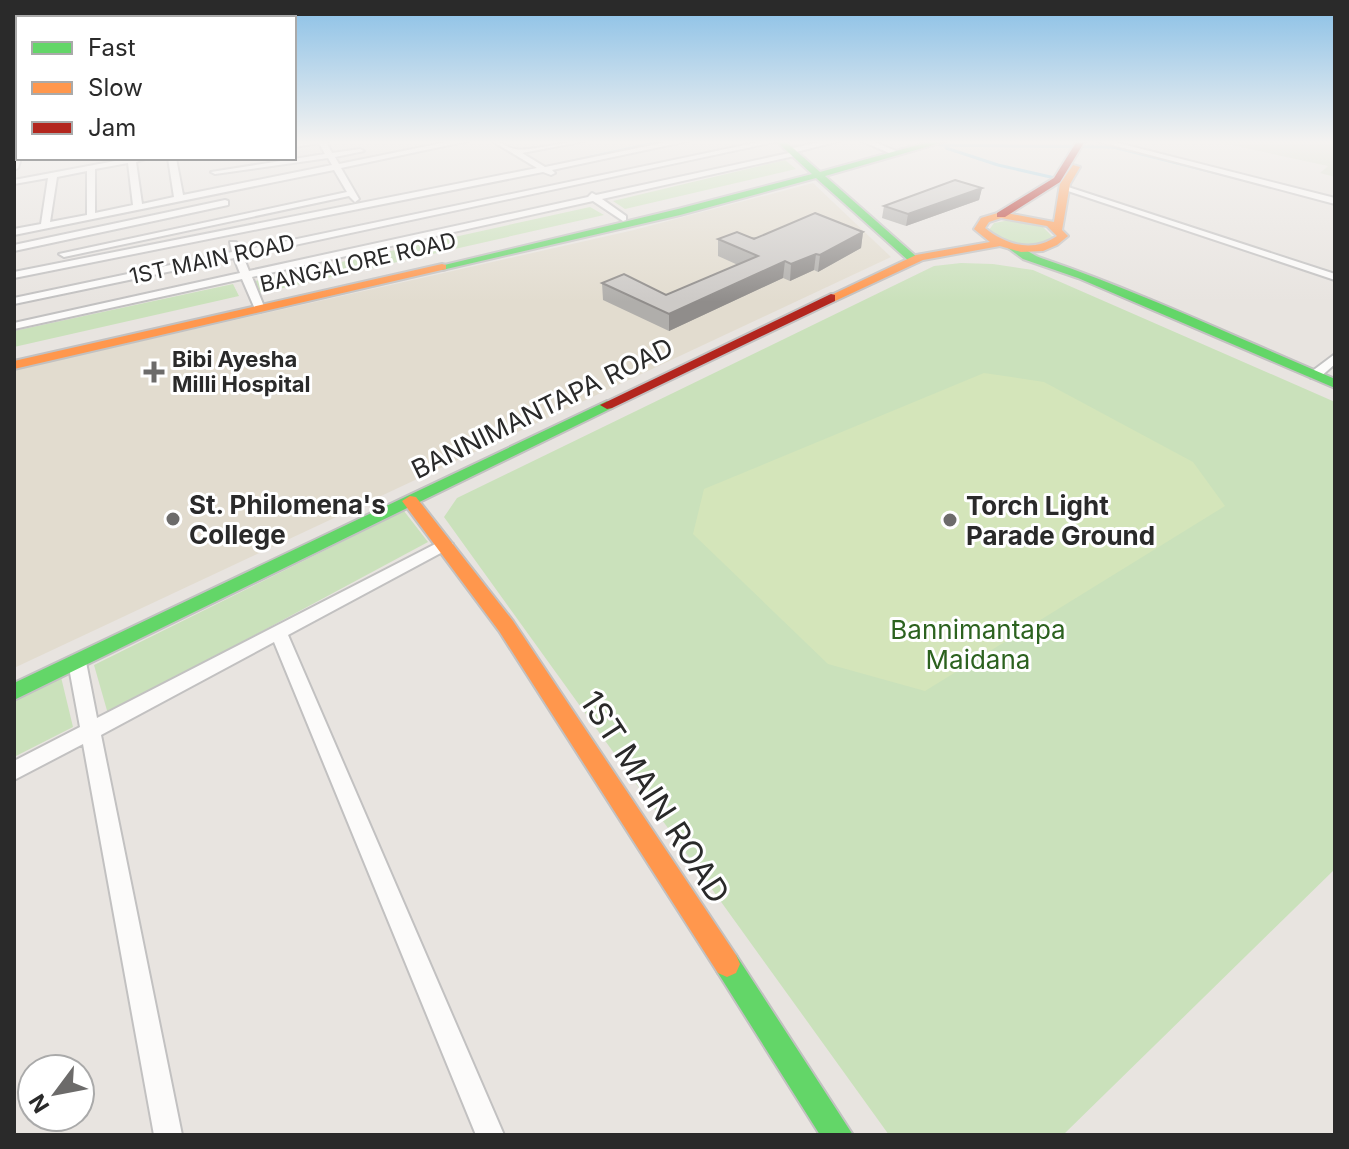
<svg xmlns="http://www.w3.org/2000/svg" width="1349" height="1149" font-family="Inter,sans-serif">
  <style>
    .education { fill: #e2dccf }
    .green { fill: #cae1bb }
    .cemetery { fill: #d4dbc9 }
    .pitch { fill: #d4e5ba }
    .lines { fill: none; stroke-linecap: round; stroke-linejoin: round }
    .stream { stroke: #99cfe4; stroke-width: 3 }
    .street-casing { stroke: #c2c1c1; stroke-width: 4 }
    .fast-casing { stroke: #c2c1c1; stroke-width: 4 }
    .slow-casing { stroke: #c2c1c1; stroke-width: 4 }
    .jam-casing { stroke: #c2c1c1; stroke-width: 4 }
    .street { fill: #fcfbfa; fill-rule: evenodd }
    .fast { fill: #63d668; fill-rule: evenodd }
    .slow { fill: #ff974d; fill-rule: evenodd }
    .jam { fill: #b3261e; fill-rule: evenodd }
    .wall { fill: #b0aeab }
    .shaded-wall { fill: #908d8b }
    .building { fill: #cdcac7; stroke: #908d8b; stroke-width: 2 }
    .poi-dot { fill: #6c6b6a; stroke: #fff; stroke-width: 3 }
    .labels { text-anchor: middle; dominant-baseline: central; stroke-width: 6; stroke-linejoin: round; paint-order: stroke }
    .far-street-label { font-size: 22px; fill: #2a2a2a; stroke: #fff }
    .far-poi-label { font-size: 22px; font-weight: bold; fill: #2a2a2a; stroke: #fff; text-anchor: start }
    .street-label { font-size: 26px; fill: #2a2a2a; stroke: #fff }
    .poi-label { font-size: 26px; font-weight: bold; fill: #2a2a2a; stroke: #fff; text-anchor: start }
    .park-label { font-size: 26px; fill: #2c621f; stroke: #fff }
    .near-street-label { font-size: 32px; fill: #2a2a2a; stroke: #fff }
  </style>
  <rect width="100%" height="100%" fill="#e8e4e0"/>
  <path class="education" d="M813 183 891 257 14 668V370L634 230Z"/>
  <path class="green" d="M785 160 796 169 625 209 613 201Z
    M590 207 604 215 261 293 255 281Z
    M1010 220 1041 225 1053 237C1037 251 1004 246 989 230L994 223Z
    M961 263 993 264 1033 270 1335 402V869L1063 1135H889L444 517 457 498 934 266Z
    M233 284 239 296 14 347V331Z
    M404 511 428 542 108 714 94 665Z
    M61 677 73 727 14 757V701Z"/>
  <path class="cemetery" d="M1213 141H1335V177L1320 173 1328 166Z"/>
  <path class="pitch" d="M984 373 1044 382 1193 462 1225 506 925 691 828 664 693 534 704 489Z"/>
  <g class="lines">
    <path class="stream" d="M939 145 1113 147 1241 179
      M946 148 998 165 1055 178
      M551 166 663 141"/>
    <defs>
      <path id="street" d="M303 141H326L332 153 360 149 364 151 335 157 339 164 452 141H468L341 168 359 199 355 202 349 196 64 257 59 254 347 192 334 170 14 235V229L41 224 48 178 14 184V180L131 158H148L136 162 142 204 174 197 168 158H176L183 195 332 165 328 158 215 174 211 172 325 154 319 143 294 147V143ZM128 163 133 205 95 213V169ZM87 171V215L50 222 57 177Z
        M492 141C502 141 506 148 515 149 526 152 569 141 585 141L522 153 545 167 672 141H688L552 170 555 173 551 175 543 172 14 278V272L537 168Z
        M764 141H779L243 256 249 271 588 197 592 193 596 195 789 153 788 149 825 141H839L796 152 798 154 794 156 602 199 626 216V220L623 221 593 201 252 277 265 309 260 312 255 309 242 279 14 329V323L240 273 234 258 14 304V298L232 252 230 242H236L240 251Z
        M861 141H872L901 153 894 155Z
        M1097 141H1110L1335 198V204Z
        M14 143H18V147H14Z
        M17 155 21 158 18 168 14 170V156Z
        M1062 185 1335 274V280L1062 189Z
        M225 200 228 201V205L14 251V245Z
        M1335 354V364L1319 378H1311V372Z
        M445 539 453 544 450 548 288 635 504 1135H476L274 642 101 735 182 1135H154L83 744 14 780V761L80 727 68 662 71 657 77 655 83 657 86 662 97 718Z"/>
      <path id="fast" d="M776 141H785L820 172 932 141H947L825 176 918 258V262H910L816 178 680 215 442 270 436 267 678 209 812 174Z
        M1008 244C1020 243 1029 254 1041 258 1141 292 1238 338 1335 379V388L1078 278 1023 259 1008 248Z
        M607 401 614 405 612 408 14 700V683Z
        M727 951 736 955 853 1135H820L718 973 714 964 718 955Z"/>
      <path id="slow" d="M1073 165 1080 167 1070 184 1062 230 1068 236 1057 245 1043 251 1021 252 1000 246 923 260 835 301 825 298 916 255 990 242 974 229 981 218 1001 212 1054 222 1060 184ZM1001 218 1047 226 1057 236C1033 253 1006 245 985 228L989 222Z
        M442 264 446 265V269L14 369V361Z
        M410 496 416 497 513 621 736 955 740 964 736 973 727 977 718 973 499 631 402 501Z"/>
      <path id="jam" d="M1077 141H1085L1060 182 1005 217H997V213L1054 178Z
        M831 294 835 295V301L612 408 607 409 600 405Z"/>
    </defs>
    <use href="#street" class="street-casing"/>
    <use href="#fast" class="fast-casing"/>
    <use href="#slow" class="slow-casing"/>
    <use href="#jam" class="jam-casing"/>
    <use href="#street" class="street"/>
    <use href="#fast" class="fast"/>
    <use href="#slow" class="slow"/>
    <use href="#jam" class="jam"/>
  </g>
  <path class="wall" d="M982 188 979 200 906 226 882 218 884 206Z
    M863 232 861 248 818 272 814 270 790 281 783 278 669 331 603 300 602 283 666 295 738 265 718 256V239Z"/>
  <path class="shaded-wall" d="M982 188 979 200 906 226 908 214Z
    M863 232 861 248 818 272 820 255Z
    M816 254 814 270 790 281 791 264Z
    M785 261 783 278 669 331V314Z"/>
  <path class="building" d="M955 180 982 188 908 214 884 206Z
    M815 213 863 232 820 255 816 254 791 264 785 261 669 314 602 283 624 274 666 295 758 256 718 239 737 232 754 239Z"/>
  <linearGradient id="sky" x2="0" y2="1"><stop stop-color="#88bfe6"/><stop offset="0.47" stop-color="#f5f3f1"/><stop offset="1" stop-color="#f5f3f1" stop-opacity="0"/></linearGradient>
  <rect width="1349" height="302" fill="url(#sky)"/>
  <g class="poi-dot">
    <path d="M150 360h8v8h8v8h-8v8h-8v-8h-8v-8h8z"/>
    <circle cx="173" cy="519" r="8"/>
    <circle cx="950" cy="520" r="8"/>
  </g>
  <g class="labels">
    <g class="far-street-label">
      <text transform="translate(212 259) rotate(-12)">1ST MAIN ROAD</text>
      <text transform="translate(358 262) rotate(-13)">BANGALORE ROAD</text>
    </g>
    <g class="far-poi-label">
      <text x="172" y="359">Bibi Ayesha<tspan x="172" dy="25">Milli Hospital</tspan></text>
    </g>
    <g class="street-label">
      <text transform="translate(542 408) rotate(-26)">BANNIMANTAPA ROAD</text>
    </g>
    <g class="poi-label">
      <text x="189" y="504">St. Philomena's<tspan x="189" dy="30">College</tspan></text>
      <text x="966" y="505">Torch Light<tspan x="966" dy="30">Parade Ground</tspan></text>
    </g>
    <g class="park-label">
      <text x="978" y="629">Bannimantapa<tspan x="978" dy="30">Maidana</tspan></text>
    </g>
    <g class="near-street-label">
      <text transform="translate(655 797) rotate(57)">1ST MAIN ROAD</text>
    </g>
  </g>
  <rect width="1349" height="1149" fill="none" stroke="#2a2a2a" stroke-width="32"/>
  <rect x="16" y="16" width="280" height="144" fill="#ffffff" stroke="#aaaaaa" stroke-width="2"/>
  <rect x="32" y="42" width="40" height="12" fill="#63d668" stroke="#aaaaaa" stroke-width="2"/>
  <text x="88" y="56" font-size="24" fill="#2a2a2a">Fast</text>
  <rect x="32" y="82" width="40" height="12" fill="#ff974d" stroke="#aaaaaa" stroke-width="2"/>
  <text x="88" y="96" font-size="24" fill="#2a2a2a">Slow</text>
  <rect x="32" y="122" width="40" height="12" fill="#b3261e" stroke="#aaaaaa" stroke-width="2"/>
  <text x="88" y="136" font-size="24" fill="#2a2a2a">Jam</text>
  <g transform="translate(56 1093) rotate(238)"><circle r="38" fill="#ffffff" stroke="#aaaaaa" stroke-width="2"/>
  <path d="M0-6L14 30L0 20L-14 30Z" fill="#6c6b6a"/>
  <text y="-12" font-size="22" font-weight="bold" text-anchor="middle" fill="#2a2a2a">N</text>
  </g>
</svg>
